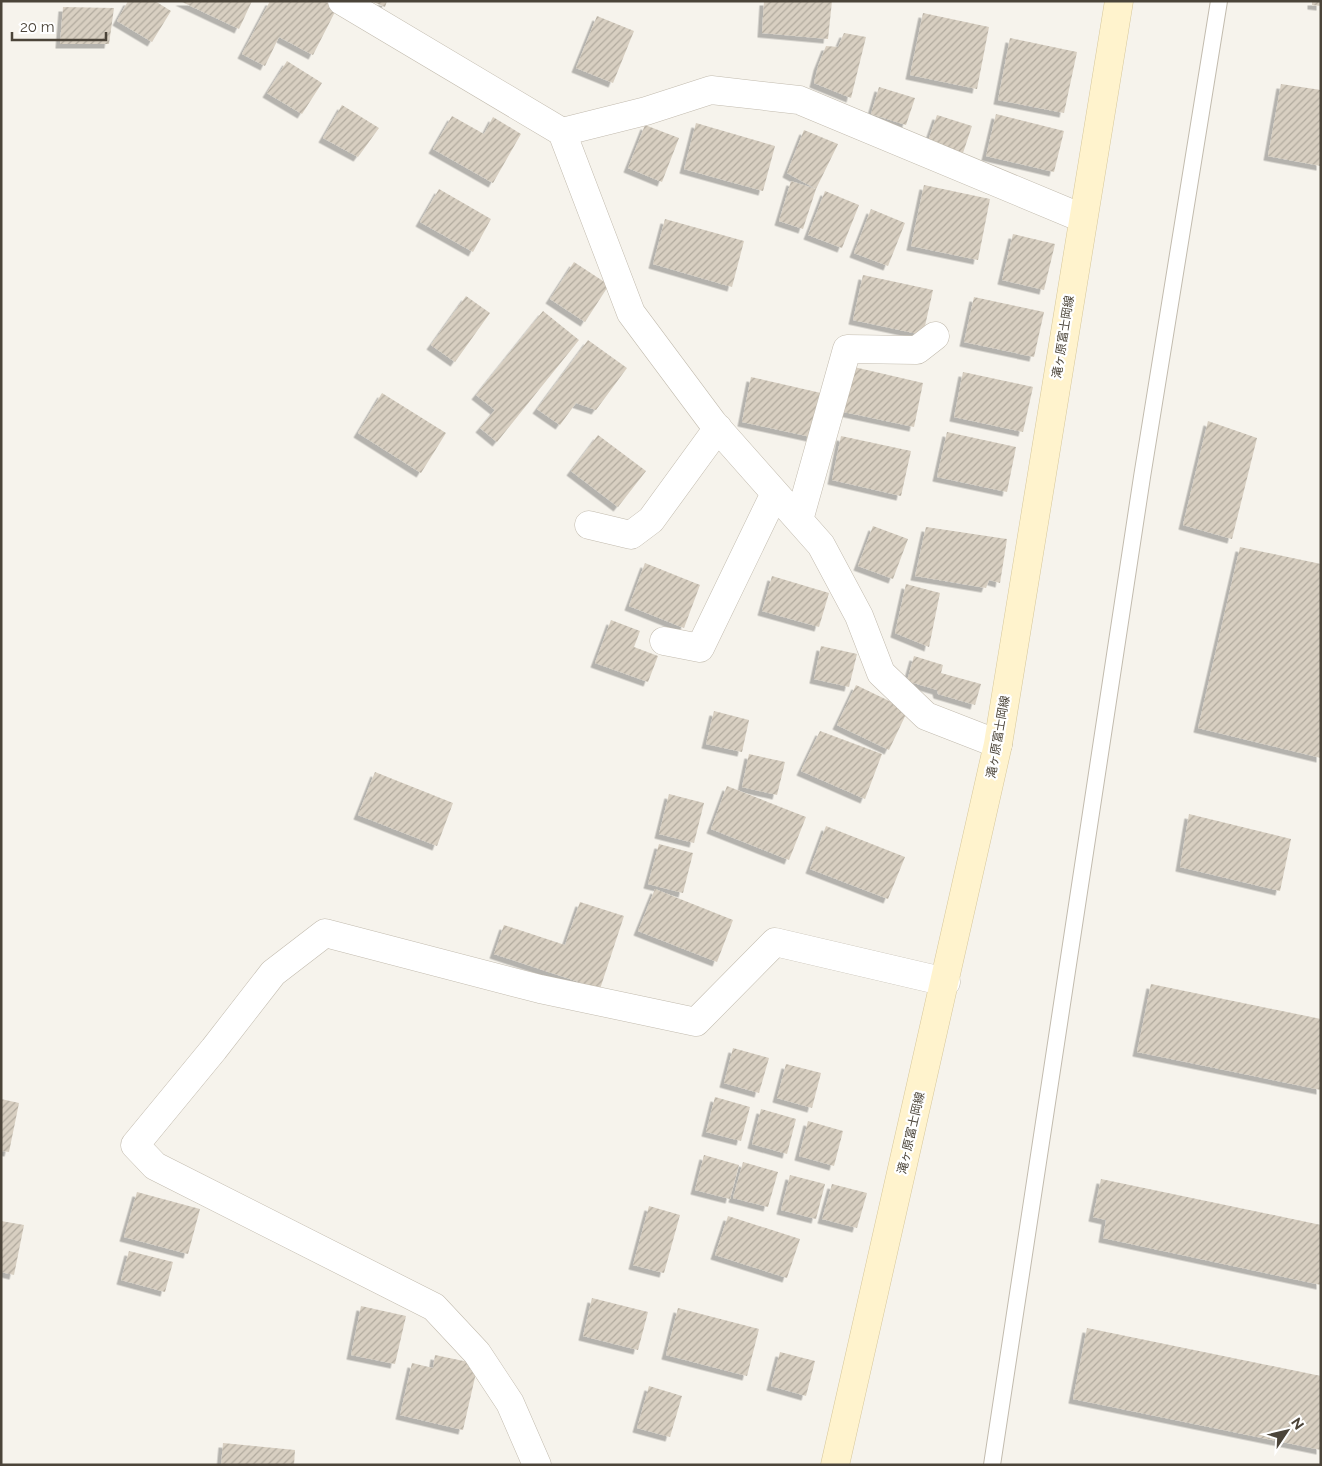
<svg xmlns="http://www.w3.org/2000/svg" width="1322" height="1466" font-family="Raleway,'Noto Sans JP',sans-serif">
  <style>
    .building { fill: url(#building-hatch); filter: url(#shadow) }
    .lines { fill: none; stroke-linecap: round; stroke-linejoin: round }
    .service-casing { stroke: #c2bbae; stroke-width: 18 }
    .minor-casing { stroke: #c2bbae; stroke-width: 29 }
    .secondary-casing { stroke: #d6c79b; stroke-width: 29 }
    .service { stroke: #fff; stroke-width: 16 }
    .minor { stroke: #fff; stroke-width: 28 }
    .secondary { stroke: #fff3cd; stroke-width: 28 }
    .labels { text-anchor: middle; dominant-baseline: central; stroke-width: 4.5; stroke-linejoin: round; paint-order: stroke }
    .street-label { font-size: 12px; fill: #4b4439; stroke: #fff }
  </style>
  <defs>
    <pattern id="building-hatch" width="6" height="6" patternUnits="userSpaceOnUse" patternTransform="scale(1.25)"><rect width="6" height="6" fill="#d8cfc1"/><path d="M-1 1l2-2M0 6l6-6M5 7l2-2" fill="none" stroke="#b1aa9e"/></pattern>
    <filter id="shadow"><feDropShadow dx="-4.5" dy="4.5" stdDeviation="0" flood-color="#0004"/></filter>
  </defs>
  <rect width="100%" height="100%" fill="#f6f3ec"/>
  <path class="building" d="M128 1H155L171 11 152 42 117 21Z
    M180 1H252L239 29Z
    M270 1H324L337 8 313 55 279 37 265 66 242 54Z
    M371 1H387L385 7Z
    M764 1H832L828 39 762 33Z
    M1312 1H1321V6L1312 5Z
    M63 7 114 8 109 44H60Z
    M923 13 989 27 977 89 910 75Z
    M597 16 634 31 613 83 576 68Z
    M844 33 866 37 851 98 814 83 818 66 826 46 838 47Z
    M1010 38 1077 52 1064 113 998 100Z
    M287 61 322 83 302 114 267 93Z
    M1281 84 1321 90V166L1268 156Z
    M879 87 915 98 906 125 871 114Z
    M342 105 379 128 358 157 323 138Z
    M996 114 1064 131 1054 172 986 156Z
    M937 115 972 126 963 153 928 141Z
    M452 116 484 134 493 117 521 134 493 183 433 149Z
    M696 123 775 146 763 191 684 169Z
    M645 125 679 138 662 182 628 168Z
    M804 130 838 144 816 189 803 229 779 221 791 181 816 189 787 173Z
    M924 185 990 199 978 260 911 246Z
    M439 189 491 219 473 252 420 222Z
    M825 191 859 205 842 248 808 235Z
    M871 209 905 223 888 266 854 253Z
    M665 219 744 241 732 287 653 264Z
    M1013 234 1055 244 1044 290 1002 280Z
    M574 262 609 285 585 322 550 299Z
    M863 275 933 290 923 335 853 320Z
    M466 296 490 313 455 362 431 345Z
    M974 297 1044 312 1034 357 964 342Z
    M543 311 579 340 497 442 480 428 495 410 476 395Z
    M588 340 627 368 596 410 576 403 560 425 537 409Z
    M854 367 923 383 914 427 844 412Z
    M963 372 1033 387 1023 432 954 417Z
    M751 377 821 393 811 437 742 422Z
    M382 393 446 433 421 473 358 433Z
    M1208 421 1257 438 1232 539 1183 525Z
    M947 432 1016 447 1007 492 937 477Z
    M598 435 646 471 618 507 571 471Z
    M841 436 911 451 901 496 832 480Z
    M873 526 908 539 893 579 858 566Z
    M926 527 1007 539 1000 583 989 580 986 588 915 576Z
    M1240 547 1321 564V758L1198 728Z
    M645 563 700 585 684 628 629 606Z
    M772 576 829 593 819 627 762 611Z
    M906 584 940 593 929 647 895 633Z
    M611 620 640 631 634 647 658 656 648 682 595 663Z
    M821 646 857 654 849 687 814 679Z
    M914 656 943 665 941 673 981 684 975 705 938 694 937 690 907 681Z
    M856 685 908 710 889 750 837 725Z
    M714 711 749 720 742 752 706 744Z
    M820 731 882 754 865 799 801 771Z
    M749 754 785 762 777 795 742 787Z
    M375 772 453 803 437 846 358 815Z
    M727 786 806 817 789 860 711 829Z
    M669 794 704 803 694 843 659 834Z
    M1189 814 1291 839 1280 891 1180 867Z
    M826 826 905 857 888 899 810 869Z
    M659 844 693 853 683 893 648 884Z
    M655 889 733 920 717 962 638 931Z
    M580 902 624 916 600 989 494 954 504 925 565 945Z
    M1151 984 1321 1019V1090L1137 1052Z
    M733 1048 769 1058 759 1093 724 1083Z
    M786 1064 821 1073 812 1108 777 1098Z
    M715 1097 750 1107 741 1141 706 1132Z
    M1 1099 19 1103 9 1152 1 1151Z
    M761 1109 796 1119 787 1154 752 1144Z
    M808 1121 843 1131 834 1166 799 1156Z
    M704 1155 739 1165 730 1199 695 1190Z
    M743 1162 778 1172 768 1207 733 1198Z
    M790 1175 825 1184 816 1219 781 1210Z
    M1101 1179 1321 1225V1285L1103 1238 1106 1220 1093 1217Z
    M832 1184 867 1193 857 1228 822 1219Z
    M137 1192 200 1209 188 1254 124 1237Z
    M649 1206 680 1215 664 1273 633 1265Z
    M728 1216 800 1239 787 1278 715 1255Z
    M1 1221 24 1225 14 1275 1 1272Z
    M129 1251 173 1262 165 1292 121 1280Z
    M592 1298 648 1312 638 1350 583 1336Z
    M361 1306 406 1316 395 1364 351 1355Z
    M678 1308 759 1329 747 1376 666 1355Z
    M1087 1328 1321 1376V1450L1073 1399Z
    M780 1352 815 1361 806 1396 771 1386Z
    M435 1355 478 1364 463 1430 400 1415 412 1363 433 1368Z
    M649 1386 682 1396 670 1437 637 1428Z
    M223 1443 295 1450 294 1465H221Z"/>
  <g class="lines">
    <defs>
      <path id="service" d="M992 1465 1142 477 1219 1"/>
      <path id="minor" d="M342 1 562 132 631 313 713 423 821 545 859 616 881 673 926 716 998 744
        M562 132 646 111 711 90 799 100 1082 218
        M799 520 847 349 917 350 935 336
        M589 525 631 535 651 520 718 428
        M664 641 700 648 775 493
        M537 1465 510 1403 477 1353 434 1307 155 1166 135 1145 214 1049 273 973 325 933 540 989 696 1022 775 942 946 982"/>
      <path id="secondary" d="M835 1465 998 744 1119 1"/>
    </defs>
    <use href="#service" class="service-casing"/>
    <use href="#minor" class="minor-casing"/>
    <use href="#secondary" class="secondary-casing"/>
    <use href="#service" class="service"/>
    <use href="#minor" class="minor"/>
    <use href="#secondary" class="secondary"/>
  </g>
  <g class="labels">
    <g class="street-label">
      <text transform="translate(1063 337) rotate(-81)">滝ヶ原富士岡線</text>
      <text transform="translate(998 737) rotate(-80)">滝ヶ原富士岡線</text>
      <text transform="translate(911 1133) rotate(-77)">滝ヶ原富士岡線</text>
    </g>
  </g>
  <rect width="1322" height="1466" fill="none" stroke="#4b4439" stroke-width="5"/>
  <g transform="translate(1287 1431) rotate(55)" stroke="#ffffff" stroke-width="4" paint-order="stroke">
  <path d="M0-4L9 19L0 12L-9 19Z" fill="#4b4439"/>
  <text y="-8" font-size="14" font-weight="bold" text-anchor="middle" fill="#4b4439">N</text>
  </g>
  <path d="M12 32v8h94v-8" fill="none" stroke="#4b4439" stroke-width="2.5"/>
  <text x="20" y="32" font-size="15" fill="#4b4439" stroke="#ffffff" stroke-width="4" paint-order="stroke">20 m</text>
</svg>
